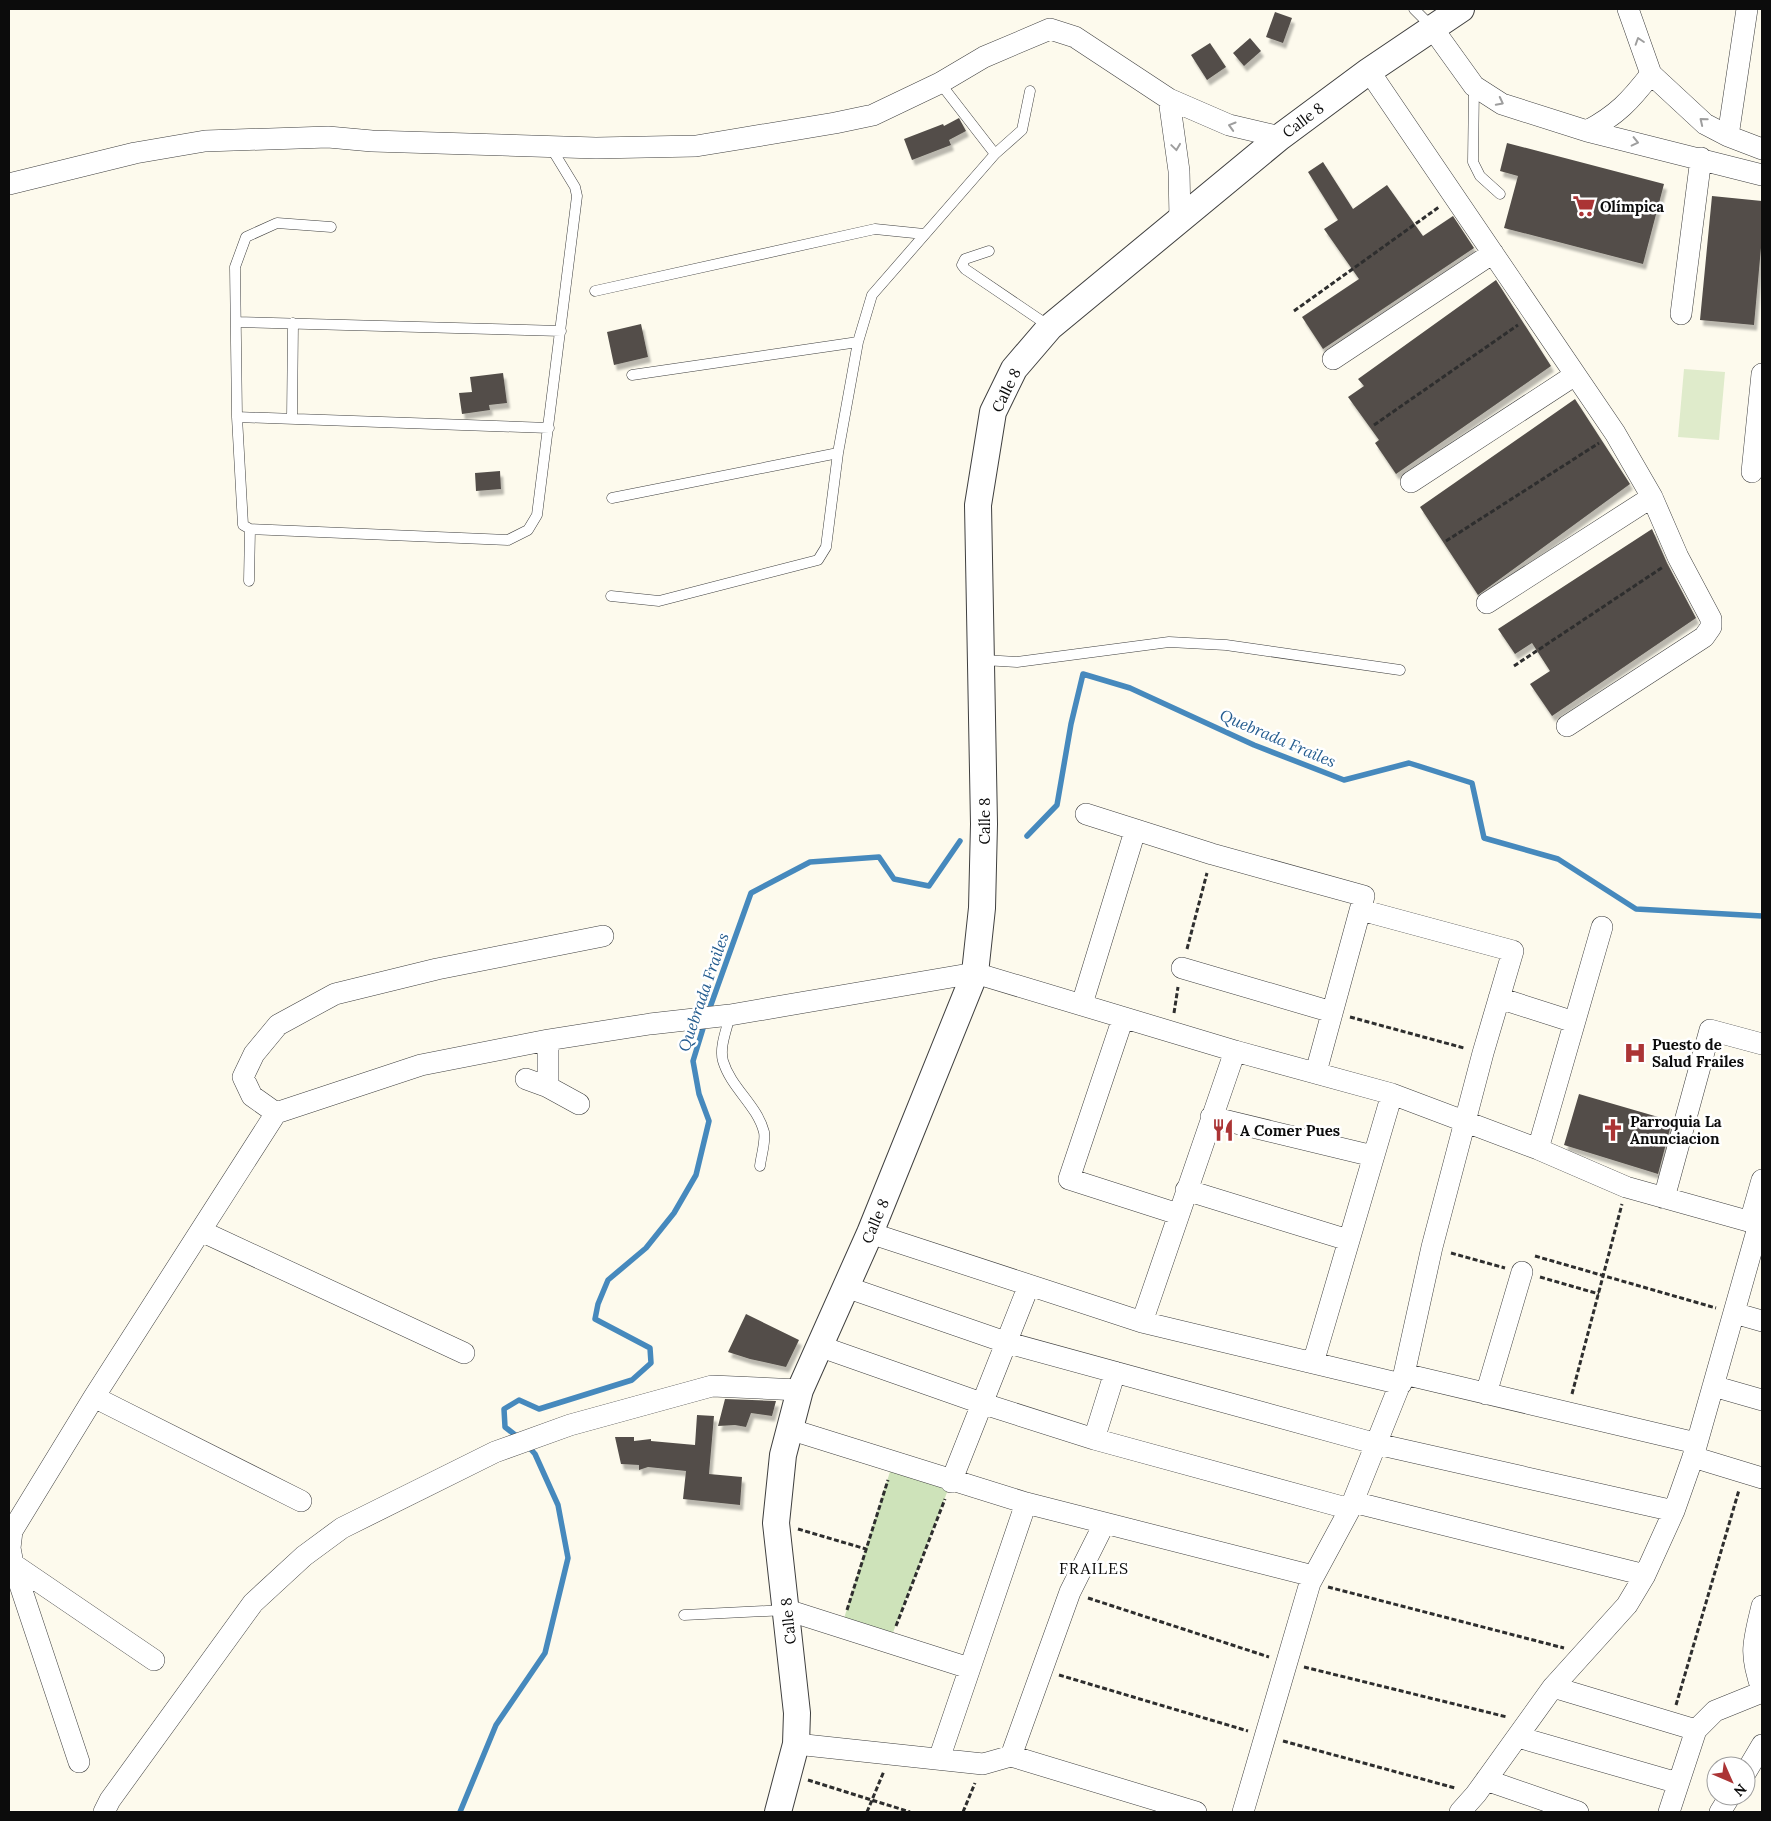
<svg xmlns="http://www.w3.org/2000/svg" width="1771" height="1821" font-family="Lora,serif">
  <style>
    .green { fill: #cee3ba }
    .pitch { fill: #dfebcb }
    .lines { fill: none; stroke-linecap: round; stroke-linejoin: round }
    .stream { stroke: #4689bd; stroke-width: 5.5 }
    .building { fill: #534e49; filter: url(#shadow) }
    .service-casing { stroke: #3f3f3f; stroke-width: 11 }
    .minor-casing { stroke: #3f3f3f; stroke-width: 22 }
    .tertiary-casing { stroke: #3f3f3f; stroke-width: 28 }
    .path { stroke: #2e2e2e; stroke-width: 3; stroke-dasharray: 5 2.5; stroke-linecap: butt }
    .service { stroke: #fff; stroke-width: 10 }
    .minor { stroke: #fff; stroke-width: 21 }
    .tertiary { stroke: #fff; stroke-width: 26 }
    .oneway { stroke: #9e9e9e }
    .labels { text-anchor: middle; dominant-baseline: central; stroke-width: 5; stroke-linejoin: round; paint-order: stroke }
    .street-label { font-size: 15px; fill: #0c0c0c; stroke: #fff }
    .poi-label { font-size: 15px; font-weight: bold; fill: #0c0c0c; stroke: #fff; text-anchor: start }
    .water-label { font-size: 16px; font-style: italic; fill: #245c8f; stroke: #fff }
    .neighbourhood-label { font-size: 16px; letter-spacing: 1px; fill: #0c0c0c; stroke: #fff }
  </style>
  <defs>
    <filter id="shadow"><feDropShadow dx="3" dy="5.5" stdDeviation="1" flood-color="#0004"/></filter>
  </defs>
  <rect width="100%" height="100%" fill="#fdfaed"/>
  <path class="green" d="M893 1462 951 1482 889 1643 841 1628Z"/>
  <path class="pitch" d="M1684 369 1725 372 1719 440 1678 437Z"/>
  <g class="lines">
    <path class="stream" d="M1027 836 1057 805 1071 724 1083 674 1130 688 1254 745 1344 780 1409 763 1472 783 1484 838 1558 859 1636 909 1762 916
      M708 1013 751 893 810 862 879 857 894 879 929 886 960 841
      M519 1438 505 1427 504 1409 519 1400 539 1409 632 1380 651 1363 650 1348 595 1319 598 1304 608 1280 646 1248 674 1213 696 1175 709 1121 699 1094 693 1061 705 1022
      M460 1812 496 1725 545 1653 568 1558 558 1505 535 1454 528 1446"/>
  </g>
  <path class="building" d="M1275 12 1292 18 1283 43 1266 37Z
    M1250 38 1261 51 1244 66 1233 53Z
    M1210 43 1226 67 1207 80 1191 55Z
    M959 118 966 131 949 140 951 145 912 160 904 139 943 124 944 126Z
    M1507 143 1664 184 1643 264 1504 228 1518 176 1500 171Z
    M1323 162 1353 209 1387 185 1423 236 1453 216 1474 248 1323 349 1302 317 1359 279 1324 229 1338 220 1308 172Z
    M1712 196 1762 201V237L1754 325 1700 320Z
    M1496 280 1551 366 1396 474 1375 443 1379 440 1348 397 1364 386 1358 379Z
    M641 324 648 357 614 365 607 332Z
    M503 373 507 403 489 405 490 410 462 414 459 393 472 392 470 377Z
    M1575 399 1630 484 1478 595 1420 507Z
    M500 471 501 489 476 491 475 473Z
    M1652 529 1667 563 1696 618 1552 716 1530 684 1550 671 1532 643 1515 654 1498 629Z
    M1579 1094 1672 1121 1658 1174 1564 1145Z
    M746 1314 799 1340 786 1367 750 1359 728 1352Z
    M725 1399 776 1401 772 1416 751 1413 746 1427 735 1425 718 1426Z
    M697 1415 714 1416 709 1474 742 1477 740 1505 683 1499 686 1471 648 1467 639 1470V1465L621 1464 615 1437H634V1441L651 1439V1441L695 1445Z"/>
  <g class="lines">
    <defs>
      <path id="service" d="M1414 9 1433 28
        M940 83 995 154
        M1474 86 1473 162 1480 176 1500 194
        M331 227 277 223 246 237 235 267 237 417 243 525 250 529 508 540 528 530 537 515 577 196 575 187 550 146
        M989 251 965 259 962 265 965 269 1049 326
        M595 291 875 229 924 234
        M236 322 561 331
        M632 375 858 342
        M237 417 549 428
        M292 419 293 323
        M612 498 838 453
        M249 581 250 529
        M611 596 659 601 818 560 826 547 838 453 858 342 872 295 995 154 1022 130 1030 91
        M983 660 1017 662 1169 642 1226 645 1400 670
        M730 1015C727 1029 719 1047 723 1061 731 1088 757 1105 764 1132 766 1141 761 1156 760 1166
        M684 1615 785 1610"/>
      <path id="minor" d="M1628 9 1651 74 1705 124 1728 136 1762 149
        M1433 29 1474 86 1502 104 1587 131 1762 175
        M1369 71 1615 433 1652 497 1678 557 1711 619V627L1704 637 1567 726
        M1169 99 1179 171 1180 219
        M1587 131C1617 115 1630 101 1651 74
        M1728 136 1747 9
        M9 184 135 153 205 141 328 137 372 141 596 148 696 146 835 123 873 115 940 83 984 57 1050 29 1075 37 1169 99 1229 125 1280 137
        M1681 314 1701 158
        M1333 359 1493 253
        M1752 472 1762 374
        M1411 482 1575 375
        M1487 603 1652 497
        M1086 814 1212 854 1364 896 1316 1072
        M1182 968 1332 1012
        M1499 998 1574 1022
        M1082 1004 1135 831
        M1123 1018 1069 1179 1178 1214
        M548 1040V1087L579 1104
        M526 1079 548 1087
        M276 1113 252 1096 243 1077 254 1054 278 1025 335 994 437 969 603 936
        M1211 1117 1373 1156
        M1538 1149 1602 927
        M1186 1190 1348 1240
        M1664 1198 1710 1030 1762 1044
        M1750 1222 1762 1180
        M201 1231 464 1353
        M870 1233 1142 1322 1401 1384
        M846 1287 1005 1342 1377 1444 1674 1511
        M1734 1313 1762 1321
        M1142 1322 1235 1051
        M819 1346 981 1403 1094 1439 1350 1509
        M1313 1363 1392 1094
        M1404 1374 1696 1443
        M1713 1386 1762 1400
        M1486 1394 1522 1272
        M94 1397 301 1501
        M789 1429 1026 1503 1313 1576
        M1094 1439 1115 1372
        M1693 1457 1762 1478
        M951 1482 1029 1285
        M1353 1502 1645 1575
        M13 1564 79 1762
        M1762 1606C1753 1644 1749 1652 1762 1690
        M787 1610 969 1668
        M154 1660 13 1564 10 1548 12 1531 94 1397 276 1113 421 1065 548 1040 650 1024 730 1015 975 973 1235 1051 1392 1094 1538 1149 1626 1187 1762 1225
        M1553 1687 1696 1730
        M1518 1737 1678 1783
        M796 1744 983 1764 1011 1756 1196 1812
        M1011 1756 1070 1592 1104 1524
        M939 1759 1026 1503
        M1746 1772 1762 1745
        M1486 1780 1578 1812
        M104 1812 110 1800 253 1603 304 1556 342 1528 495 1452 570 1425 712 1386 800 1390
        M1243 1812 1310 1583 1350 1509 1404 1374 1432 1247 1483 1053 1513 951 1361 910
        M1460 1812 1476 1794 1553 1687 1627 1605 1645 1575 1674 1511 1693 1457 1759 1224
        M1669 1812 1696 1730 1715 1711 1762 1692
        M1720 1812 1730 1796"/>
      <path id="tertiary" d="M778 1812 796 1744 797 1713 776 1523 783 1455 800 1390 870 1233 975 973 982 908 984 824 978 505 993 412 1014 369 1050 327 1280 137 1369 71 1461 9"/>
    </defs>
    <use href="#service" class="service-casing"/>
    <use href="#minor" class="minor-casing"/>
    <use href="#tertiary" class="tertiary-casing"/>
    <path class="path" d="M1294 311 1439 207
      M1374 425 1518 325
      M1446 541 1599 443
      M1514 666 1663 567
      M1187 949 1207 873
      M1174 1013 1178 987
      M1350 1017 1464 1048
      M1451 1253 1505 1268
      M1535 1256 1716 1308
      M1540 1277 1599 1294
      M1572 1394 1622 1204
      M798 1529 866 1549
      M1328 1587 1564 1648
      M1088 1598 1269 1657
      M847 1610 888 1480
      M896 1626 945 1499
      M1304 1667 1507 1717
      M1059 1675 1248 1731
      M1676 1705 1739 1490
      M1283 1741 1455 1788
      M808 1780 910 1812
      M867 1812 884 1771
      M963 1812 975 1783"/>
    <use href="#service" class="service"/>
    <use href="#minor" class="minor"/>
    <use href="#tertiary" class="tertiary"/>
  </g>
  <defs><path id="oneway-chevron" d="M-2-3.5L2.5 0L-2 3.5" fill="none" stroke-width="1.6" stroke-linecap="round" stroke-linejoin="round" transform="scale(1.25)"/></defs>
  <g class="oneway">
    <use href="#oneway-chevron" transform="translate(1639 41) rotate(-108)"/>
    <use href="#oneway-chevron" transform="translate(1500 102) rotate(27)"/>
    <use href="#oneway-chevron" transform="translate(1703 121) rotate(-141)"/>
    <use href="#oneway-chevron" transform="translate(1232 126) rotate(-164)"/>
    <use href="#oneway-chevron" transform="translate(1635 142) rotate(13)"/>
    <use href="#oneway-chevron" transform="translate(1176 147) rotate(82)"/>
  </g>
  <defs>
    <symbol id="supermarket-bare" viewBox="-9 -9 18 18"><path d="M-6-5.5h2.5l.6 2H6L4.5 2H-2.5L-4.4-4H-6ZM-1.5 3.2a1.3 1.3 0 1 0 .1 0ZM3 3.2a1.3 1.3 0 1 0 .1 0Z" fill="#ab3435" stroke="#fff" stroke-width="2.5" paint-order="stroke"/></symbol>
    <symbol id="hospital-bare" viewBox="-9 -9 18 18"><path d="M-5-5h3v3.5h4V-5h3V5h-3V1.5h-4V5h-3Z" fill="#ab3435" stroke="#fff" stroke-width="2.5" paint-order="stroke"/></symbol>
    <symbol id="restaurant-bare" viewBox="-9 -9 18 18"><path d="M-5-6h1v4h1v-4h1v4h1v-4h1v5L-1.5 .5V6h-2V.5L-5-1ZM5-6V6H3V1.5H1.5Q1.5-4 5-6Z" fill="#ab3435" stroke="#fff" stroke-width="2.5" paint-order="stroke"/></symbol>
    <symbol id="church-bare" viewBox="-9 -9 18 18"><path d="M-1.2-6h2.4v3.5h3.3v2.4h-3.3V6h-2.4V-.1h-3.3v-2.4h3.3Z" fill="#ab3435" stroke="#fff" stroke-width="2.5" paint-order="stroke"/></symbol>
  </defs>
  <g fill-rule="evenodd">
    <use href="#supermarket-bare" x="1568" y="190" width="32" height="32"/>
    <use href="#hospital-bare" x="1619" y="1037" width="32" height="32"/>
    <use href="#restaurant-bare" x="1207" y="1114" width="32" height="32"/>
    <use href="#church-bare" x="1597" y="1114" width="32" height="32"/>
  </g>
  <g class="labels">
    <g class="street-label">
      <text transform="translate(1303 120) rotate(-37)">Calle 8</text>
      <text transform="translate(1006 390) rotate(-64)">Calle 8</text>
      <text transform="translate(984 821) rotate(-90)">Calle 8</text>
      <text transform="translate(875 1221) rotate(-67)">Calle 8</text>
      <text transform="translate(788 1621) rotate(-96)">Calle 8</text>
    </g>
    <g class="poi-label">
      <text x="1600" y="206">Olímpica</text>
      <text x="1652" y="1044">Puesto de<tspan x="1652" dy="17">Salud Frailes</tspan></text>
      <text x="1630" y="1121">Parroquia La<tspan x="1630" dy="17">Anunciacion</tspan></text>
      <text x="1240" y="1130">A Comer Pues</text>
    </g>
    <g class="water-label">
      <text transform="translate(1278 738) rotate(23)">Quebrada Frailes</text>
      <text transform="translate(703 992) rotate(-71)">Quebrada Frailes</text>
    </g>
    <g class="neighbourhood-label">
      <text x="1094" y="1568">FRAILES</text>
    </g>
  </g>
  <rect width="1771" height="1821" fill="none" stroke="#0c0c0c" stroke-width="20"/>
  <g transform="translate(1731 1781) rotate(135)"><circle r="24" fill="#ffffff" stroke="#9e9e9e"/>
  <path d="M0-4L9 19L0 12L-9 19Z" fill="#ab3435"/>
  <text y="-8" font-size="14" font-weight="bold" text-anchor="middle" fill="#0c0c0c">N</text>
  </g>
</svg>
